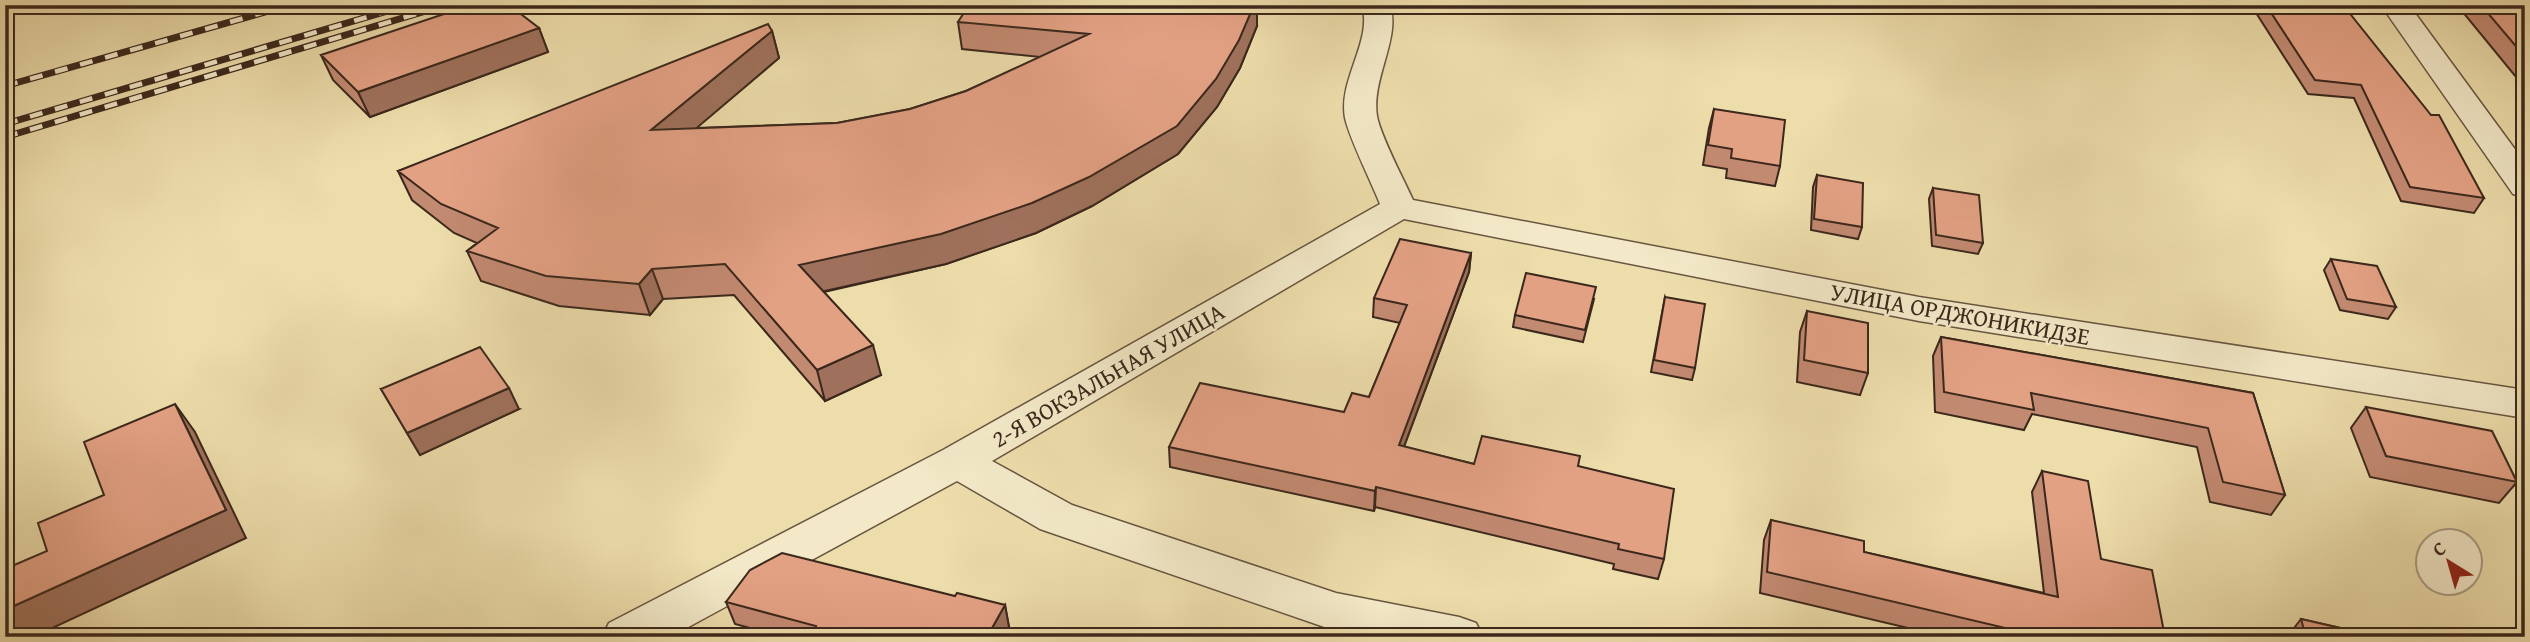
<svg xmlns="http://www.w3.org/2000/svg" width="2530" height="642" font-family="'Gentium Book Plus',serif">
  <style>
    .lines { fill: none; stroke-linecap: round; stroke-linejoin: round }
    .street-casing { stroke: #685540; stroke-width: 3 }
    .street { fill: #f3e9c8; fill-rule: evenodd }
    .rail-casing { stroke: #3b281c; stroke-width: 7 }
    .rail { stroke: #f3e9c8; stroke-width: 4.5; stroke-dasharray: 13; stroke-linecap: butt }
    .wall { fill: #c38a72; stroke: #3b281c; stroke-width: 2 }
    .shaded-wall { fill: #9f715c; stroke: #3b281c; stroke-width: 2 }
    .building { fill: #e3a184; stroke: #3b281c; stroke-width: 2 }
    .labels { text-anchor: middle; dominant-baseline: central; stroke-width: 5; stroke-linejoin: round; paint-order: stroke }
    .street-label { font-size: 24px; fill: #3b281c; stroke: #f3e9c8 }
  </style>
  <rect width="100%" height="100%" fill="#edddab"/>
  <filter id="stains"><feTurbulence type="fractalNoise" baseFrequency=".00286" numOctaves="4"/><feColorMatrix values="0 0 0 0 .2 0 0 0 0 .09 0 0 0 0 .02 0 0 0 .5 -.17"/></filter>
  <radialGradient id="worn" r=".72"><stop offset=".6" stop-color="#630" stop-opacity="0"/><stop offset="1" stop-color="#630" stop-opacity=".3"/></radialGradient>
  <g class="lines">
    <defs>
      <path id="street" d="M1362 5H1390C1401 38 1371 79 1377 116 1380 135 1404 180 1413 200L1919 297 2525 390V418L1919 321 1404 219 992 461 1072 505 1336 593 1459 617 1476 623 1483 637H1362L1336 631 1040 529 957 481 670 637H602L609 623 943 450 1380 204C1371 181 1350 140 1345 118 1338 79 1373 41 1362 5Z
        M2381 5H2409L2525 163V197L2513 194Z"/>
    </defs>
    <use href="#street" class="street-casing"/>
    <use href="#street" class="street"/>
    <defs>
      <path id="rail" d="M5 86 290 5
        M5 124 408 5
        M5 137 446 5"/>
    </defs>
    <use href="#rail" class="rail-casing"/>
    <use href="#rail" class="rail"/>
  </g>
  <path class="wall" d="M2251 5H2343L2484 198 2474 213 2401 201 2354 98 2308 94Z
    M2457 5H2525V88Z
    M958 22 1257 26 1240 68 1217 107 1178 154 1092 206 1036 233 946 264 824 292 881 375 825 401 734 295 663 299 650 315 559 306 481 281 467 251 477 243 454 233 412 200 398 171 772 31 779 58 696 128 837 123 910 109 966 91 1041 57 962 49Z
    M539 28 548 52 370 117 333 80 321 55Z
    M1714 109 1780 166 1775 186 1726 178 1727 169 1703 165 1709 128Z
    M1817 175 1862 227 1858 239 1811 230 1813 187Z
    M1933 188 1983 243 1978 254 1932 246 1929 199Z
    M1471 253 1469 272 1404 447 1474 464 1578 466 1664 559 1658 579 1613 569 1614 564 1375 507 1374 511 1170 467 1169 447 1344 412 1369 397 1400 323 1373 317 1374 298Z
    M2331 259 2396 307 2388 319 2340 310 2324 270Z
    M1665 297 1695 368 1692 380 1651 372Z
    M1594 299 1583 342 1513 327 1515 315Z
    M1807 311 1868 373 1860 395 1797 382 1800 332Z
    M1941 337 2253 393 2285 495 2271 515 2210 502 2197 447 2032 414 2024 430 1935 412 1933 356Z
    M381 389 519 409 420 455Z
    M2366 407 2517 482 2499 503 2370 477 2351 428Z
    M2042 471 2101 559 2165 637H1946L1760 593 1764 540 1771 520 1864 552 2044 593 2032 492Z
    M955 596 1005 605 1009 627 1004 637H783L735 624 726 602Z
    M2301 619 2380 637H2287Z"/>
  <path class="shaded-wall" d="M1254 5H1257V26L1240 68 1217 107 1178 154 1092 206 1036 233 946 264 807 295 799 265Z
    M539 28 548 52 370 117 358 92Z
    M772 31 779 58 660 159 651 130Z
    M1471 253 1469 272 1397 465 1399 445Z
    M652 269 663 299 650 315 639 284Z
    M873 345 881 375 825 401 817 370Z
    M509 388 519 409 420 455 407 433Z
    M175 404 195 432 246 538 33 637H5V610L226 510Z
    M1376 487 1375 507 1374 511 1375 491Z
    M1005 605 1009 627 1004 637H987Z"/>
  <path class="building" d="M471 5H509L539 28 358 92 321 55Z
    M969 5H1254L1239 40 1216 79 1177 126 1089 177 1032 203 941 234 799 265 873 345 817 370 725 264 652 269 639 284 546 276 467 251 498 228 441 204 398 171 768 24 772 31 651 130 837 123 910 109 966 91 1089 34 958 22Z
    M2266 5H2343L2431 115H2439L2484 198 2410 187 2361 85 2315 80Z
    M2481 5H2525V57Z
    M1714 109 1785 120 1780 166 1731 158 1732 149 1708 145Z
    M1817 175 1863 183 1862 227 1814 219Z
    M1933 188 1979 195 1983 243 1936 235Z
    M1400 239 1471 253 1399 445 1474 464 1482 436 1580 456 1578 466 1674 489 1664 559 1618 549 1619 544 1376 487 1375 491 1169 447 1200 383 1344 412 1352 393 1369 397 1407 305 1374 298Z
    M2331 259 2377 266 2396 307 2347 299Z
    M1526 273 1596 287 1585 330 1515 315Z
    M1665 297 1705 304 1695 368 1654 360Z
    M1807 311 1868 323V373L1804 360Z
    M1941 337 2253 393 2285 495 2223 482 2208 428 2031 393 2034 410 1944 392Z
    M480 347 509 388 407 433 381 389Z
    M175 404 226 510 5 610V569L47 551 38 523 104 495 84 442Z
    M2366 407 2492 431 2517 482 2386 456Z
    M2042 471 2088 481 2101 559 2152 570 2165 637H2044L1767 572 1771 520 1864 541V552L2058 597Z
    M782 553 955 596 957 593 1005 605 987 637H809L816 626 726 602 750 570Z
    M2301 619 2380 637H2306Z
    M1116 629 1155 637H1113Z
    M2461 634 2474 637H2462Z"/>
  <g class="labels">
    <g class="street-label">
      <text transform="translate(1960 314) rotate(10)">УЛИЦА ОРДЖОНИКИДЗЕ</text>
      <text transform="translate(1108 375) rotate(-30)">2-Я ВОКЗАЛЬНАЯ УЛИЦА</text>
    </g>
  </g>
  <rect width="2530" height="642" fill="none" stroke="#edddab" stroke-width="28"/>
  <rect x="7" y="7" width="2516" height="628" fill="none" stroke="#3b281c" stroke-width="3.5"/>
  <rect x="14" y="14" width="2502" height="614" fill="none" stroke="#3b281c" stroke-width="2"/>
  <g transform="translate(2449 562) rotate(323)"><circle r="33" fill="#f3e9c8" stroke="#a99c83" stroke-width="2"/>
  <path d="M0-5L12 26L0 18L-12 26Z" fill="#8f2418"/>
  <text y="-10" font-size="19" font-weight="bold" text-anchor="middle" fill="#3b281c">С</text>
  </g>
  <rect width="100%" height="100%" filter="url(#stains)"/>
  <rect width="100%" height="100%" fill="url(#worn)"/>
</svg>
